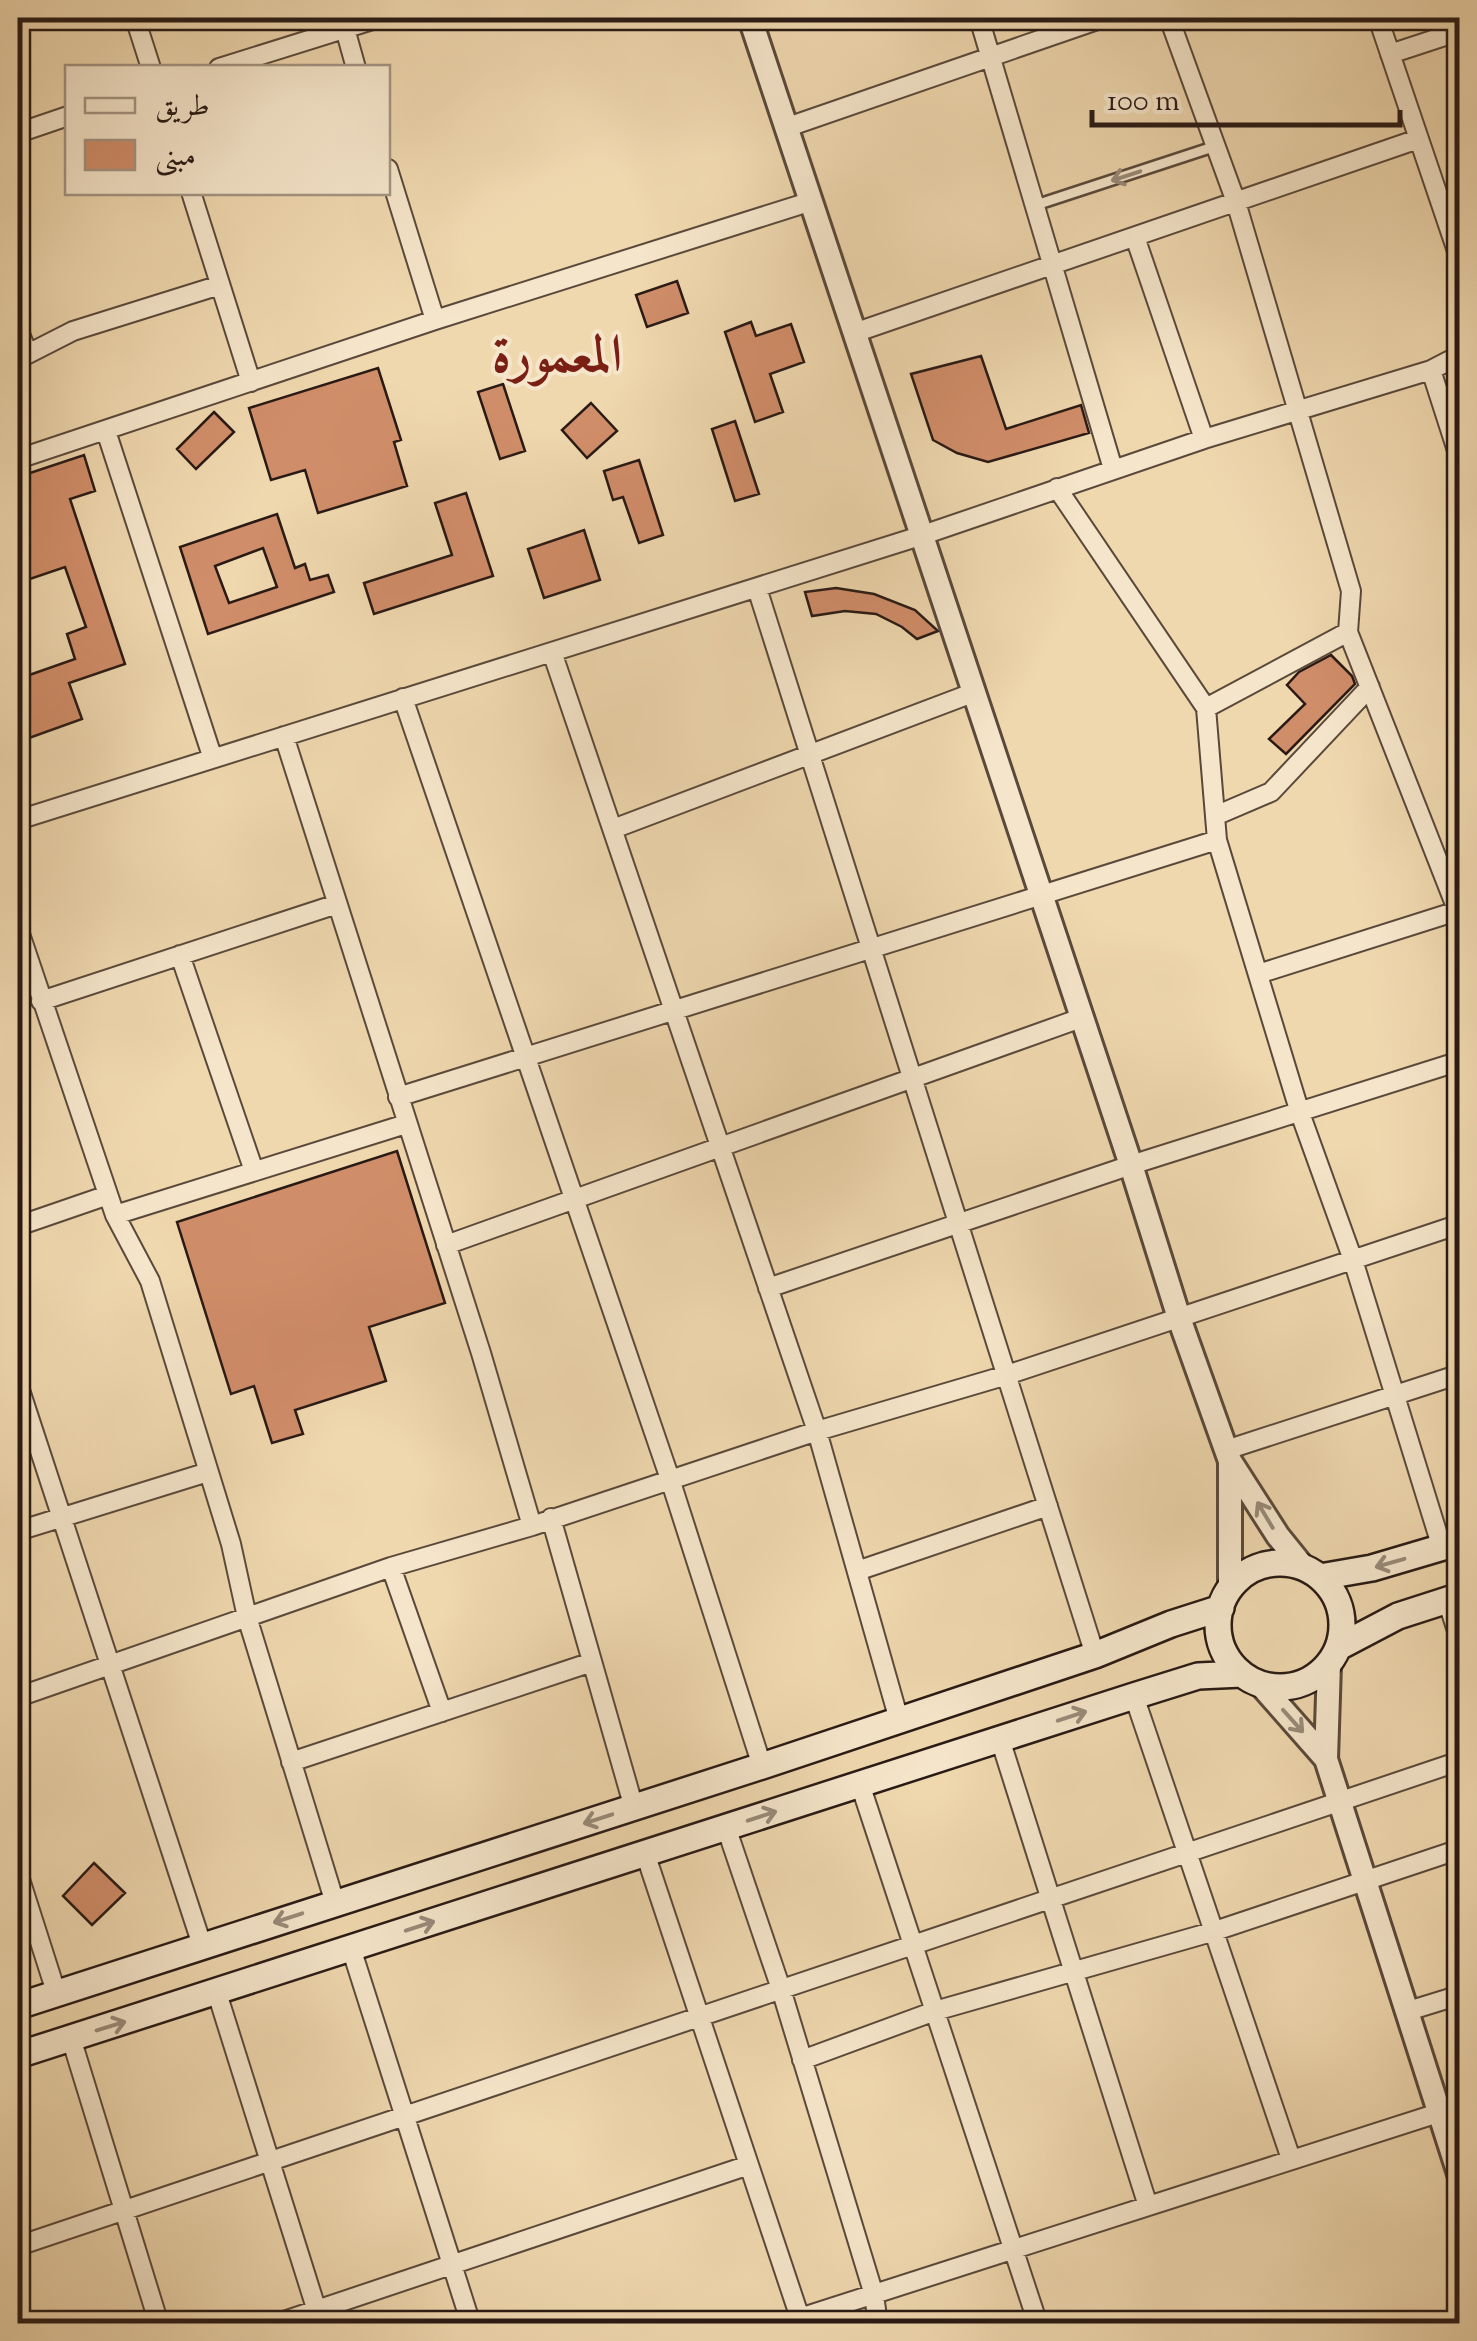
<svg xmlns="http://www.w3.org/2000/svg" width="1477" height="2341" font-family="'Sorts Mill Goudy',Amiri,serif">
  <style>
    .building { fill: #d08d69; stroke: #291a15; stroke-width: 2.5; fill-rule: evenodd }
    .lines { fill: none; stroke-linecap: round; stroke-linejoin: round }
    .service-casing { stroke: #5a493b; stroke-width: 14 }
    .minor-casing { stroke: #5a493b; stroke-width: 22 }
    .tertiary-casing { stroke: #5a493b; stroke-width: 28 }
    .secondary-casing { stroke: #291a15; stroke-width: 30 }
    .service { stroke: #f5e5ca; stroke-width: 9 }
    .minor { stroke: #f5e5ca; stroke-width: 18 }
    .tertiary { stroke: #f5e5ca; stroke-width: 22 }
    .secondary { stroke: #f5e5ca; stroke-width: 25 }
    .oneway { stroke: #998a79 }
    .labels { text-anchor: middle; dominant-baseline: central; stroke-width: 8; stroke-linejoin: round; paint-order: stroke }
    .district-label { font-size: 52px; font-weight: bold; fill: #7a1f14; stroke: #f5e5ca }
  </style>
  <rect width="100%" height="100%" fill="#efd7ae"/>
  <filter id="stains"><feTurbulence type="fractalNoise" baseFrequency=".002" numOctaves="4"/><feColorMatrix values="0 0 0 0 .2 0 0 0 0 .09 0 0 0 0 .02 0 0 0 .5 -.17"/></filter>
  <radialGradient id="worn" r=".72"><stop offset=".6" stop-color="#630" stop-opacity="0"/><stop offset="1" stop-color="#630" stop-opacity=".3"/></radialGradient>
  <path class="building" d="M677 281 688 313 647 327 636 295Z
    M751 322 756 336 791 324 804 362 770 374 783 412 755 422 725 332Z
    M981 356 1006 429 1081 405 1089 433 988 462 957 453 933 440 911 374Z
    M378 368 401 440 394 442 407 486 318 513 305 470 271 480 249 408Z
    M503 384 525 451 500 459 478 392Z
    M591 403 617 431 587 458 562 430Z
    M214 412 234 432 196 469 177 449Z
    M735 421 759 494 735 501 712 429Z
    M84 455 95 491 70 499 125 664 69 683 82 719 18 742V679L75 659 67 634 86 627 65 567 18 583V477Z
    M639 460 663 535 639 543 623 497 613 500 604 471Z
    M466 493 493 576 374 614 364 583 452 555 435 503Z
    M277 514 295 568 305 564 310 580 328 575 334 592 208 634 180 547ZM263 548 277 587 229 603 215 566Z
    M584 530 600 580 544 598 528 549Z
    M836 588 874 594 915 610 938 631 917 639 902 627 876 614 845 611 812 616 805 592Z
    M1331 655 1352 676 1355 684 1286 754 1269 739 1305 704 1287 685 1299 672Z
    M397 1151 445 1303 369 1327 386 1381 295 1410 303 1434 272 1443 254 1386 231 1394 177 1222Z
    M94 1863 125 1893 92 1925 63 1896Z"/>
  <g class="lines">
    <defs>
      <path id="service" d="M1036 205 1216 146"/>
      <path id="minor" d="M135 18 151 68
        M342 18 356 68
        M979 18 1113 469
        M1169 18 1236 202 1351 591 1348 632 1460 917
        M1378 18 1460 260
        M1390 54 1460 31
        M219 68 379 18
        M785 128 1103 18
        M18 133 68 116
        M388 169 435 320
        M191 192 251 382
        M1135 237 1204 439
        M18 251V275
        M18 329 28 354
        M854 333 1418 139
        M18 359 73 331 220 285
        M1431 370 1460 460
        M106 431 212 756
        M18 459 435 320 812 201
        M1057 488 1206 708 1217 840 1300 1113 1353 1260 1442 1548
        M757 588 1095 1655
        M552 652 817 1431 899 1720
        M403 698 670 1479 762 1766
        M1206 708 1348 632
        M284 736 481 1353 532 1526
        M1215 816 1271 792 1370 687
        M18 820 920 536 1204 439 1431 370 1460 355
        M613 829 975 692
        M18 928 115 1215 150 1281 231 1544 247 1617 335 1903
        M180 955 254 1171
        M1258 974 1457 911
        M41 1001 337 904
        M398 1097 1217 840
        M115 1215 406 1124
        M18 1226 108 1195
        M446 1245 1081 1018
        M768 1288 1131 1165 1460 1061
        M18 1384 202 1945
        M1226 1450 1460 1374
        M551 1518 634 1808
        M18 1531 208 1472
        M391 1567 442 1712
        M857 1571 1048 1506
        M1447 1600 1460 1640
        M1134 1696 1291 2159
        M18 1697 391 1567 532 1526 817 1431 1007 1375 1460 1224
        M1000 1739 1148 2206
        M291 1762 592 1662
        M860 1784 1038 2324
        M726 1827 781 1989 874 2295 878 2324
        M645 1853 802 2324
        M18 1873 56 1992
        M351 1948 471 2324
        M217 1993 321 2324
        M1408 2011 1460 1995
        M71 2038 159 2324
        M802 2060 935 2011 1215 1931 1460 1849
        M18 2246 1460 1761
        M275 2324 749 2165
        M781 2324 1460 2106"/>
      <path id="tertiary" d="M750 18 1131 1165 1179 1318 1230 1461 1278 1536 1303 1567
        M1230 1589V1461
        M1329 1664 1326 1759 1460 2177
        M1260 1684 1326 1759"/>
      <path id="secondary" d="M1218 1625a62 62 0 1 1 124 0a62 62 0 1 1-124 0Z
        M1320 1577 1372 1568 1460 1542
        M1339 1647 1398 1616 1460 1596
        M18 2006 762 1766 1095 1655 1171 1624 1221 1608
        M18 2055 1134 1696 1198 1676 1242 1674"/>
    </defs>
    <use href="#service" class="service-casing"/>
    <use href="#minor" class="minor-casing"/>
    <use href="#tertiary" class="tertiary-casing"/>
    <use href="#secondary" class="secondary-casing"/>
    <use href="#service" class="service"/>
    <use href="#minor" class="minor"/>
    <use href="#tertiary" class="tertiary"/>
    <use href="#secondary" class="secondary"/>
  </g>
  <defs><path id="oneway-shaft" d="M-6 0H5M1.5-3L5.5 0L1.5 3" fill="none" stroke-width="1.6" stroke-linecap="round" stroke-linejoin="round" transform="scale(2.5)"/></defs>
  <g class="oneway">
    <use href="#oneway-shaft" transform="translate(1126 176) rotate(162)"/>
    <use href="#oneway-shaft" transform="translate(1265 1515) rotate(-121)"/>
    <use href="#oneway-shaft" transform="translate(1390 1563) rotate(164)"/>
    <use href="#oneway-shaft" transform="translate(1072 1716) rotate(-18)"/>
    <use href="#oneway-shaft" transform="translate(1293 1721) rotate(48)"/>
    <use href="#oneway-shaft" transform="translate(762 1816) rotate(-18)"/>
    <use href="#oneway-shaft" transform="translate(598 1819) rotate(162)"/>
    <use href="#oneway-shaft" transform="translate(288 1918) rotate(162)"/>
    <use href="#oneway-shaft" transform="translate(420 1926) rotate(-18)"/>
    <use href="#oneway-shaft" transform="translate(111 2026) rotate(-17)"/>
  </g>
  <g class="labels">
    <g class="district-label">
      <text x="557" y="358">المعمورة</text>
    </g>
  </g>
  <rect width="1477" height="2341" fill="none" stroke="#efd7ae" stroke-width="60"/>
  <rect x="20" y="20" width="1437" height="2301" fill="none" stroke="#291a15" stroke-width="5"/>
  <rect x="30" y="30" width="1417" height="2281" fill="none" stroke="#291a15" stroke-width="2.5"/>
  <rect x="65" y="65" width="325" height="130" fill="#f5e5ca" stroke="#a39482" stroke-width="2.5"/>
  <rect x="85" y="98" width="50" height="15" fill="#f5e5ca" stroke="#a39482" stroke-width="2.5"/>
  <text x="155" y="115" font-size="30" fill="#291a15">طريق</text>
  <rect x="85" y="140" width="50" height="30" fill="#d08d69" stroke="#a39482" stroke-width="2.5"/>
  <text x="155" y="165" font-size="30" fill="#291a15">مبنى</text>
  <path d="M1092 110v15h308v-15" fill="none" stroke="#291a15" stroke-width="5"/>
  <text x="1107" y="110" font-size="30" fill="#291a15" stroke="#f5e5ca" stroke-width="8" paint-order="stroke">100 m</text>
  <rect width="100%" height="100%" filter="url(#stains)"/>
  <rect width="100%" height="100%" fill="url(#worn)"/>
</svg>
